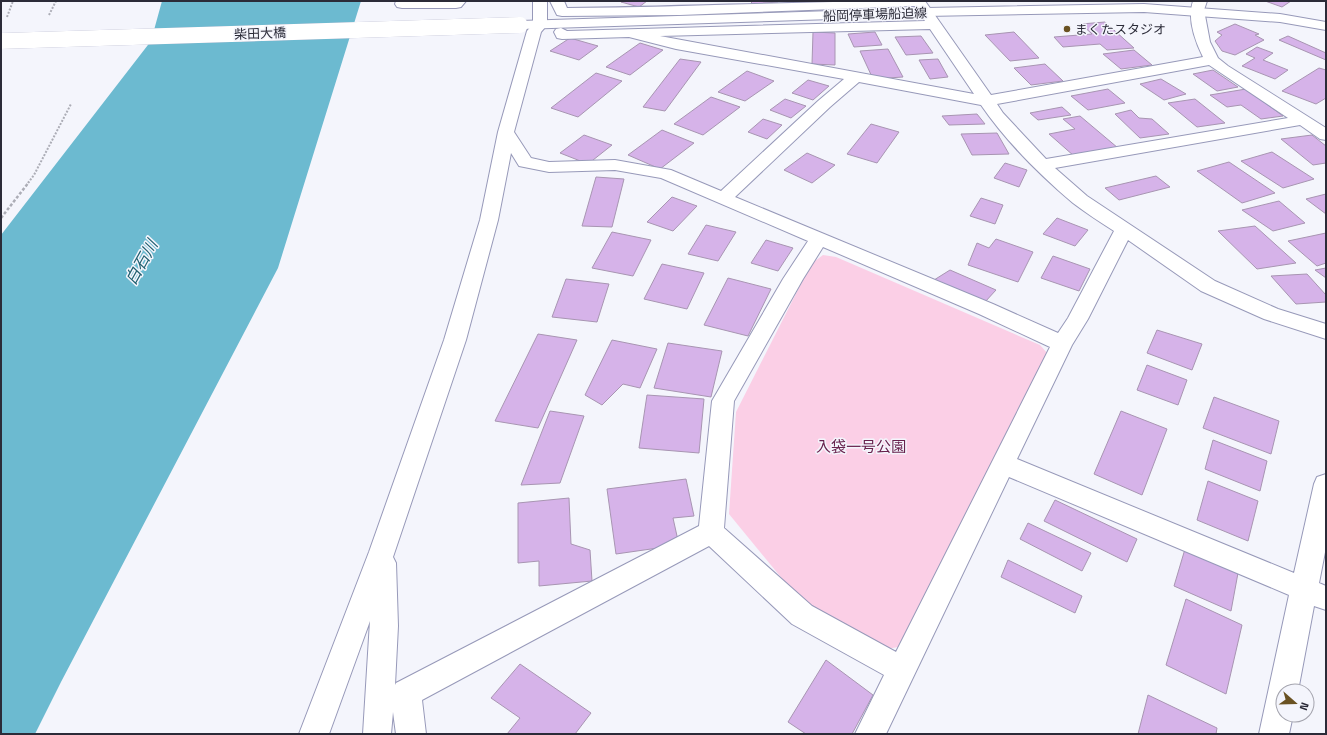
<svg xmlns="http://www.w3.org/2000/svg" width="1327" height="735" font-family="'Titillium Web','Noto Sans JP',sans-serif">
  <style>
    .green { fill: #fbcfe6 }
    .water { fill: #6cbad0 }
    .building { fill: #d6b3e9; stroke: #a895b2 }
    .lines { fill: none; stroke-linecap: round; stroke-linejoin: round }
    .street-casing { stroke: #9799b9; stroke-width: 2 }
    .secondary-casing { stroke: #9799b9; stroke-width: 2 }
    .path-far1 { stroke: #acadb6; stroke-width: 2; stroke-dasharray: 2 1.5; stroke-linecap: butt }
    .path { stroke: #acadb6; stroke-width: 2.5; stroke-dasharray: 3 2; stroke-linecap: butt }
    .street { fill: #fff; fill-rule: evenodd }
    .secondary { fill: #fff; fill-rule: evenodd }
    .secondary-bridge-casing { stroke: #9799b9; stroke-width: 16; stroke-linecap: butt }
    .secondary-bridge { stroke: #fff; stroke-width: 16 }
    .poi-dot { fill: #6a5222; stroke: #f4f5fc; stroke-width: 1.5 }
    .labels { text-anchor: middle; dominant-baseline: central; stroke-width: 3; stroke-linejoin: round; paint-order: stroke }
    .far-street-label { font-size: 13px; fill: #2b2b38; stroke: #f4f5fc }
    .far-poi-label { font-size: 13px; fill: #2b2b38; stroke: #f4f5fc; text-anchor: start }
    .park-label { font-size: 15px; fill: #68224e; stroke: #f4f5fc }
    .water-label { font-size: 16px; font-style: italic; fill: #205f6f; stroke: #f4f5fc }
  </style>
  <rect width="100%" height="100%" fill="#f4f5fc"/>
  <path class="green" d="M823 255 836 257 1040 345 1048 354 904 646 881 650 807 609 729 514 736 412 811 264Z"/>
  <path class="water" d="M162 1H361L278 268 61 682 35 734H1V235L151 41Z"/>
  <path class="building" d="M623 1H647L639 7 621 2Z
    M751 1H777L778 2 752 4Z
    M1265 1H1291L1282 7Z
    M1105 22 1134 48 1107 50 1100 44 1063 47 1054 37 1092 34 1081 24Z
    M1235 24 1259 34 1255 35 1264 40 1235 55 1222 51 1215 41 1222 35 1217 32Z
    M813 32 835 33V65L812 64Z
    M875 32 882 45 854 47 848 34Z
    M1014 32 1039 58 1010 61 985 35Z
    M921 36 933 53 906 55 895 37Z
    M1288 36 1326 53V60L1279 40Z
    M570 38 598 46 579 60 550 51Z
    M640 43 663 50 630 75 606 67Z
    M1257 47 1273 53 1263 60 1288 70 1275 79 1242 66 1255 58 1246 54Z
    M888 49 903 77 873 79 860 51Z
    M1134 50 1152 65 1121 69 1103 54Z
    M680 59 701 62 665 111 643 107Z
    M938 59 948 77 930 79 919 60Z
    M1045 64 1063 81 1031 85 1014 68Z
    M1319 68 1326 70V98L1316 104 1282 91Z
    M1213 70 1238 87 1217 91 1193 74Z
    M747 71 774 81 745 101 718 92Z
    M596 73 622 81 578 117 551 108Z
    M1161 79 1186 94 1164 100 1140 84Z
    M808 80 829 86 813 100 792 93Z
    M1108 89 1125 103 1088 110 1071 96Z
    M1246 89 1283 116 1261 119 1241 105 1227 107 1210 95Z
    M711 97 740 107 703 135 674 124Z
    M785 99 806 106 791 118 770 110Z
    M1195 99 1225 123 1197 127 1168 103Z
    M1062 107 1071 115 1038 120 1030 113Z
    M1131 110 1139 118 1152 119 1169 134 1140 138 1115 114Z
    M977 114 985 124 949 125 942 116Z
    M1080 116 1118 148 1074 156 1049 134 1075 129 1063 119Z
    M763 119 782 125 767 139 748 132Z
    M871 124 899 132 877 163 847 154Z
    M662 130 694 143 660 169 628 155Z
    M997 133 1009 154 972 155 961 134Z
    M584 135 612 145 588 164 560 153Z
    M1312 135 1326 146V163L1313 165 1281 139Z
    M1272 152 1314 179 1283 188 1241 161Z
    M807 153 835 165 812 183 784 170Z
    M1229 162 1275 193 1242 203 1197 171Z
    M1005 163 1027 170 1019 187 994 178Z
    M1156 176 1170 187 1119 200 1105 188Z
    M596 177 624 179 612 227 582 226Z
    M1326 194V214L1306 199Z
    M672 197 697 206 673 231 647 222Z
    M981 198 1003 205 995 224 970 216Z
    M1279 201 1305 223 1273 231 1242 210Z
    M1057 218 1088 230 1075 246 1043 234Z
    M706 225 736 232 718 261 688 254Z
    M1255 226 1296 263 1257 269 1218 231Z
    M612 232 651 240 633 276 592 268Z
    M1326 233V263L1317 266 1288 241Z
    M996 239 1033 252 1018 282 968 265 977 243 989 248Z
    M766 240 793 248 778 271 751 263Z
    M1053 256 1090 269 1079 291 1041 278Z
    M662 264 704 273 687 309 644 299Z
    M1326 268V278L1315 270Z
    M950 270 996 290 985 302 934 280Z
    M1307 274 1326 295V302L1296 304 1271 276Z
    M728 278 771 289 748 336 704 325Z
    M566 279 609 284 597 322 552 317Z
    M1157 330 1202 344 1192 370 1147 353Z
    M538 334 577 340 538 428 495 421Z
    M612 340 657 349 640 388 623 384 602 405 585 395Z
    M668 343 722 351 711 397 654 388Z
    M1147 365 1187 380 1178 405 1137 390Z
    M647 395 704 399 699 453 639 448Z
    M1214 397 1279 421 1271 454 1203 428Z
    M550 411 584 416 560 483 521 485Z
    M1121 411 1167 429 1142 495 1094 474Z
    M1213 440 1267 461 1260 491 1205 469Z
    M686 479 694 516 673 518 679 545 616 554 607 489Z
    M1208 481 1258 501 1248 541 1197 520Z
    M569 498 571 544 590 550 592 581 539 586V561L518 563V503Z
    M1055 500 1137 539 1127 562 1044 521Z
    M1028 523 1091 553 1082 571 1020 539Z
    M1185 549 1238 573 1231 611 1174 586Z
    M1008 560 1082 596 1075 613 1001 577Z
    M1186 599 1242 625 1226 694 1166 665Z
    M826 660 873 695 852 734H806L788 722Z
    M520 664 591 713 575 734H507L520 718 491 698Z
    M1148 695 1217 728 1216 734H1138Z"/>
  <g class="lines">
    <defs>
      <path id="street" d="M396 1H466L461 7 456 8H402L397 7 395 4Z
        M533 1H547V25L541 32 514 132 531 158 549 162 615 160 671 170 721 191 818 101 844 79 676 49 629 37 562 39 557 38 554 32 556 29 561 28 567 31 925 21 915 6 680 15 562 16 557 15 550 1H564L567 8C686 7 806 1 925 1L991 95 1203 57C1195 41 1187 19 1193 1H1207L1204 10 1210 42 1218 58 1228 66 1326 128V140L1320 139 1300 125 1055 168 1087 196 1215 281 1278 309 1326 324V339L1264 319 1201 291 1128 240 1088 319 1072 345 1017 459 1294 573 1314 484 1317 477 1326 474V547L1319 583 1326 586V610L1314 606 1298 691H1283V715H1293L1289 734H1259L1289 595 1009 477 886 734H855L884 675 792 624 709 546 422 700 426 734H396L393 712 391 734H363L370 621 329 734H299L369 552 444 340 480 220 498 132 527 31 533 24ZM930 29 974 94 660 36ZM1209 65 1288 118 1046 159 1003 113 997 104ZM859 82 981 105C1005 140 1041 176 1073 203 1086 213 1100 222 1114 231L1068 318 1058 333 993 304 735 197 830 107ZM511 153 519 166 549 172 615 170 661 178 808 241 783 279 712 401 699 526 396 683 395 685 398 626 396 563 393 557 466 340 498 220ZM823 247 979 314 1050 347 896 652 812 606 724 528 734 401 803 279Z"/>
      <path id="secondary" d="M1144 4 1280 14 1326 22V30L1280 22 1144 12 926 16 520 29 515 28 513 25 515 22 520 21 926 8Z"/>
    </defs>
    <use href="#street" class="street-casing"/>
    <use href="#secondary" class="secondary-casing"/>
    <path class="path-far1" d="M49 15 56 1
      M7 17 13 1
      M28 183 34 175 71 104"/>
    <path class="path" d="M1 218 29 182"/>
    <use href="#street" class="street"/>
    <use href="#secondary" class="secondary"/>
    <defs>
      <path id="secondary-bridge" d="M1 41 520 25"/>
    </defs>
    <use href="#secondary-bridge" class="secondary-bridge-casing"/>
    <use href="#secondary-bridge" class="secondary-bridge"/>
  </g>
  <circle class="poi-dot" cx="1067" cy="29" r="4"/>
  <g class="labels">
    <g class="far-street-label">
      <text transform="translate(875 14) rotate(-2)">船岡停車場船迫線</text>
      <text transform="translate(260 33) rotate(-2)">柴田大橋</text>
    </g>
    <g class="far-poi-label">
      <text x="1075" y="29">まくたスタジオ</text>
    </g>
    <g class="park-label">
      <text x="861" y="446">入袋一号公園</text>
    </g>
    <g class="water-label">
      <text transform="translate(141 262) rotate(-61)">白石川</text>
    </g>
  </g>
  <rect width="1327" height="735" fill="none" stroke="#2b2b38" stroke-width="4"/>
  <g transform="translate(1295 703) rotate(110)"><circle r="19" fill="#f4f5fc" stroke="#a4a4ae"/>
  <path d="M0-3L7 15L0 10L-7 15Z" fill="#6a5222"/>
  <text y="-6" font-size="11" font-weight="bold" text-anchor="middle" fill="#2b2b38">N</text>
  </g>
</svg>
